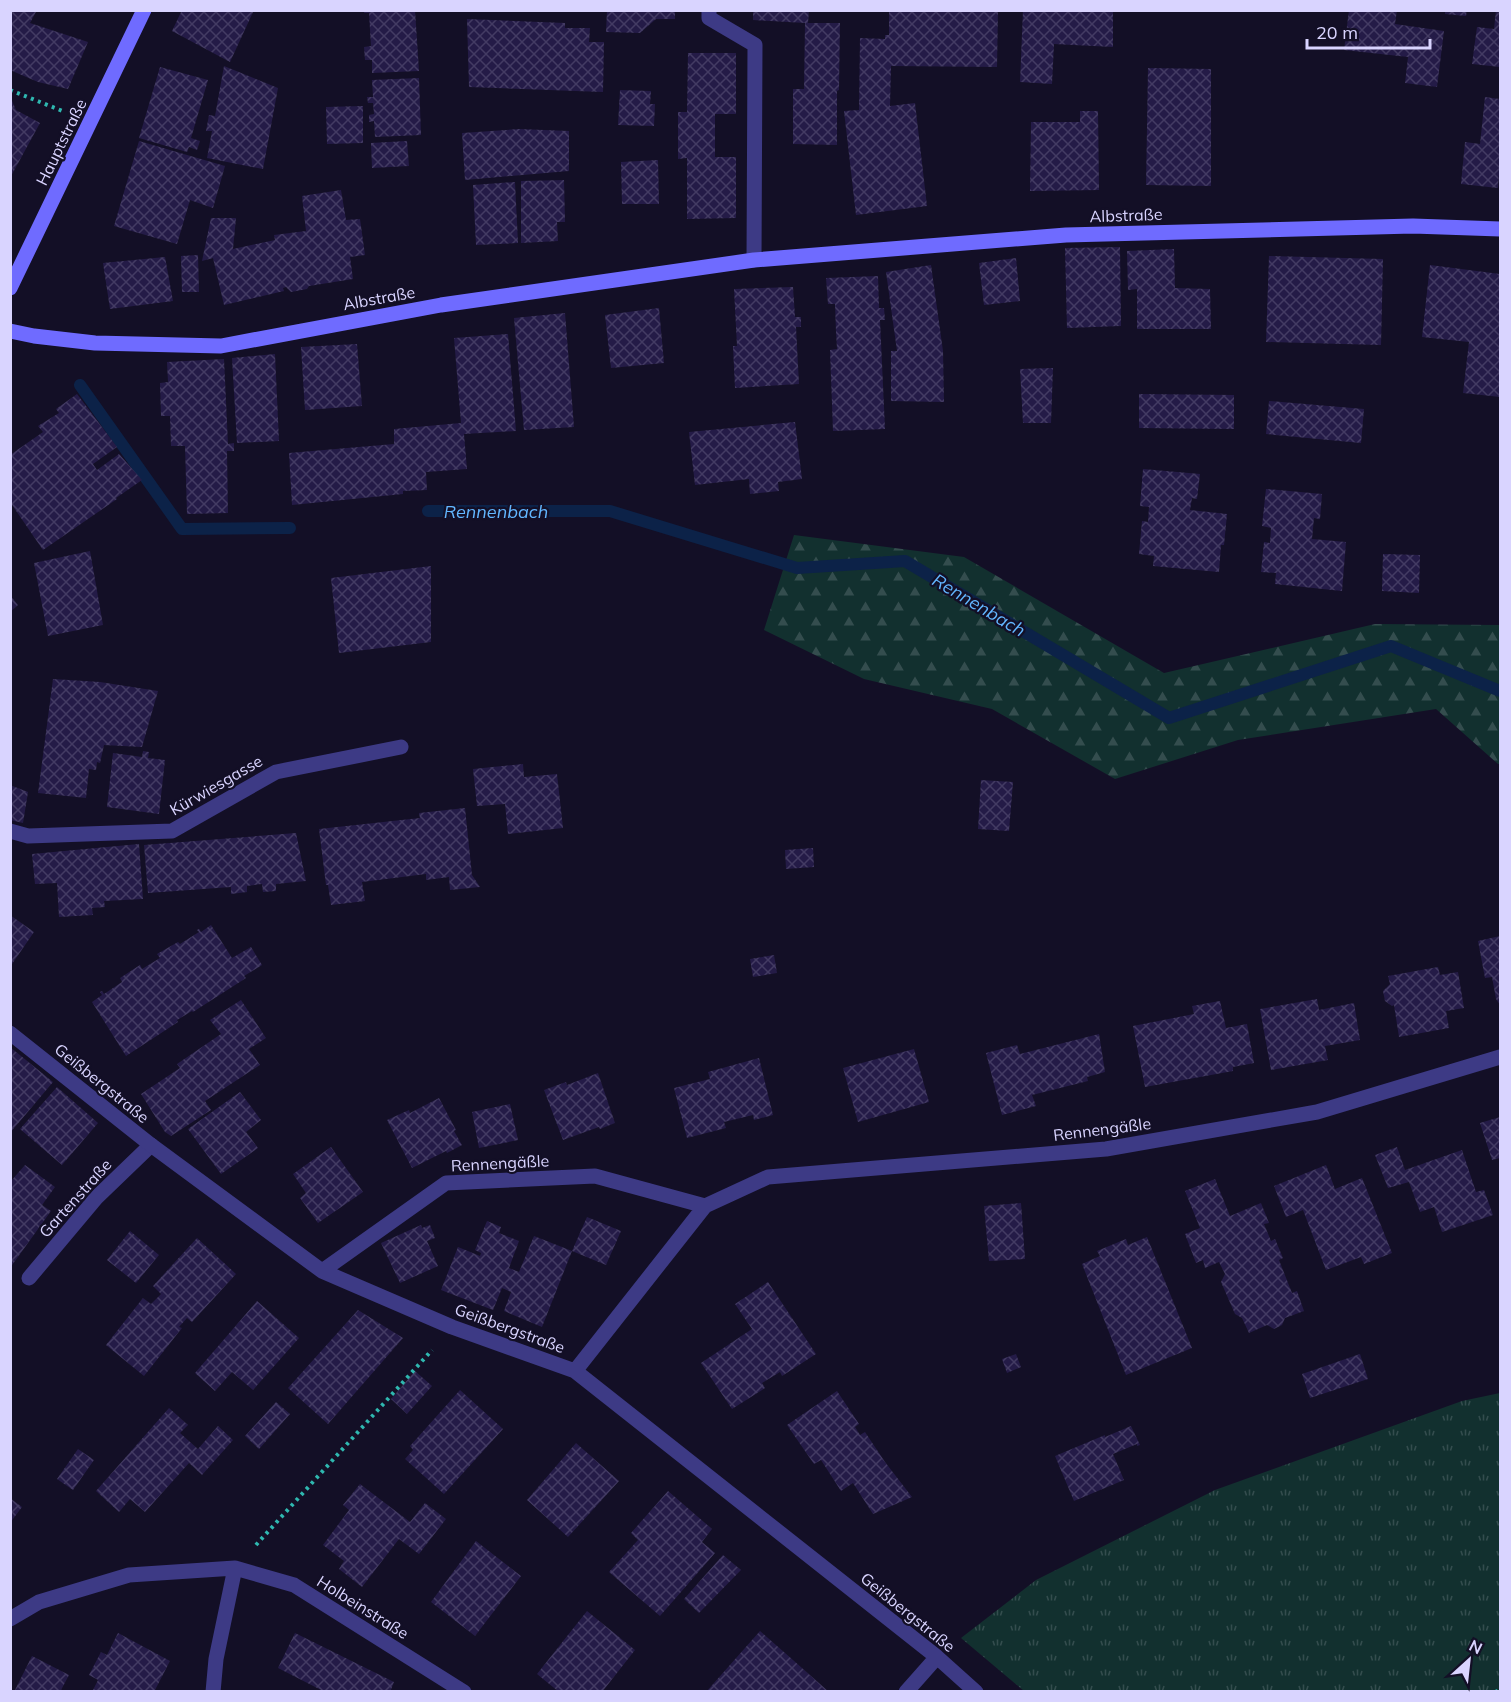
<svg xmlns="http://www.w3.org/2000/svg" width="1511" height="1702" font-family="Mulish,sans-serif">
  <style>
    .grass { fill: url(#grass-tufts) }
    .forest { fill: url(#forest-firs) }
    .lines { fill: none; stroke-linecap: round; stroke-linejoin: round }
    .stream { stroke: #0c2248; stroke-width: 12 }
    .building { fill: url(#building-cross-hatch) }
    .path { stroke: #2fb8b0; stroke-width: 4; stroke-dasharray: 3 4.5; stroke-linecap: butt }
    .service { stroke: #3d3a85; stroke-width: 15 }
    .minor { stroke: #3d3a85; stroke-width: 15 }
    .secondary { stroke: #6f6bff; stroke-width: 15 }
    .labels { text-anchor: middle; dominant-baseline: central; stroke-width: 4.5; stroke-linejoin: round; paint-order: stroke }
    .street-label { font-size: 16px; fill: #d9d4ff; stroke: #130f26 }
    .water-label { font-size: 18px; font-style: italic; fill: #62b6ff; stroke: #130f26 }
  </style>
  <defs>
    <pattern id="grass-tufts" width="24" height="20" patternUnits="userSpaceOnUse" patternTransform="scale(1.5)"><rect width="24" height="20" fill="#12302f"/><path d="M3 7l-1-3M5 7V3M7 7l1-3M15 17l-1-3M17 17v-4M19 17l1-3" fill="none" stroke="#344d4e"/></pattern>
    <pattern id="forest-firs" width="22" height="20" patternUnits="userSpaceOnUse" patternTransform="scale(1.5)"><rect width="22" height="20" fill="#12302f"/><path d="M5 1l3.5 6h-7zM16 11l3.5 6h-7z" fill="#344d4e"/></pattern>
    <pattern id="building-cross-hatch" width="8" height="8" patternUnits="userSpaceOnUse" patternTransform="scale(1.5)"><rect width="8" height="8" fill="#241b47"/><path d="M0 0l8 8M0 8l8-8" fill="none" stroke="#433b63"/></pattern>
  </defs>
  <rect width="100%" height="100%" fill="#130f26"/>
  <path class="grass" d="M1500 1393V1690L1495 1692 1024 1691 961 1638 1036 1580 1215 1490 1462 1401Z"/>
  <path class="forest" d="M794 535 964 557 1164 673 1375 624 1500 625V764H1498L1436 709 1238 740 1115 779 992 709 864 679 764 630Z"/>
  <g class="lines">
    <path class="stream" d="M80 385 182 529 290 528
      M428 511H610L797 568 905 561 1169 718 1391 646 1500 691"/>
  </g>
  <path class="building" d="M10 10H37L30 23 88 42 68 89 38 82 10 70Z
    M182 10H254L230 62 172 31Z
    M365 10H415L419 71 372 73V60H365L364 47 371 46 369 13H364Z
    M607 10H675V19H656L640 33 606 32Z
    M753 10H809L808 23H840L839 90 837 91V145L793 144V89H804L805 23 753 20Z
    M889 10H998L997 67 891 66 890 106 915 103 927 206 856 215 844 111 859 110 860 38 885 39V35H889Z
    M1023 10H1113V47L1054 44 1052 84 1020 82Z
    M1349 10H1397L1395 24 1444 31 1437 87 1405 83 1408 57 1344 50Z
    M1445 10H1467L1466 16 1445 14Z
    M1496 10H1500V67L1472 64 1477 27 1494 29Z
    M467 19 565 23V28H590L589 42H604L603 92 469 87Z
    M688 53H736V114H715V157H736V218L687 219V158L678 159V112H687Z
    M224 66 278 88 263 169 207 158 212 131H206L209 115 215 116Z
    M160 67 208 80 191 138 200 141 197 150 189 147 187 152 139 138Z
    M1148 68 1211 69V186L1146 185Z
    M419 78 421 135 375 137 374 121 369 122V115L374 114 373 103H368L367 97H373L372 80Z
    M620 90 651 91 650 104H655L654 126 618 125Z
    M10 96 16 110 40 123 10 178Z
    M1485 97 1500 99V161L1498 188 1461 184 1465 142 1480 144Z
    M363 106V143L327 144 326 107Z
    M1080 111H1098L1099 190 1030 191 1031 122H1080Z
    M519 129 569 131V171L465 180 462 133Z
    M139 141 225 166 213 208 190 200 177 244 114 226Z
    M407 141 409 166 372 168 371 143Z
    M658 160 659 204H622L621 162Z
    M564 180 565 222H557L558 241 521 243V181Z
    M515 182 518 243 476 245 473 185Z
    M341 190 346 220 360 219 365 255 350 257 353 279 309 286 307 289 291 292 286 287 283 288 284 291 224 305 213 258 202 261 211 218H236L233 249 275 240 274 235 306 231 302 196Z
    M1120 247 1121 326 1067 328 1065 248Z
    M1174 249 1175 288 1210 289 1211 329H1137V289L1128 290 1127 251Z
    M198 255 199 292H182L181 256Z
    M1269 256 1383 259 1381 345 1266 342Z
    M165 257 173 301 110 309 103 263Z
    M1016 258 1020 301 984 305 979 263Z
    M931 265 943 351 944 402 891 401V351H897L886 272Z
    M1430 265 1500 274V397L1463 393 1469 342 1422 337Z
    M878 276 879 308H884L885 320H880L885 429 833 431 830 350 837 349 836 332 835 304H828L826 278Z
    M793 287 795 317H801V327H796L799 384 735 388 733 346H737L734 289Z
    M659 308 664 363 611 368 605 315Z
    M565 313 574 427 524 430 514 318Z
    M508 334 516 431 464 434 467 469 426 472 427 490 403 491V494L292 505 289 453 394 444V429L461 423 454 338Z
    M357 344 362 406 305 410 301 347Z
    M275 354 279 441 237 443 232 358Z
    M224 359 228 444 234 443V451H227L228 513 187 514 185 446H171L170 416H161L160 383 168 382 167 362Z
    M1053 368 1051 423H1023L1020 369Z
    M77 394 117 447 93 464 97 470 119 454 142 480 116 498 117 499 43 550 10 502V455L43 432 38 426 59 413 56 409Z
    M1139 394 1234 395V429L1139 428Z
    M1269 401 1364 409 1361 443 1266 434Z
    M795 422 802 479 778 482 779 491 750 494 749 479 695 485 689 432Z
    M1143 469 1200 474 1197 499 1192 498 1190 510 1227 514 1224 545H1221L1219 572 1153 566 1154 556 1139 554 1142 521 1148 522 1149 507 1140 506Z
    M1266 489 1322 494 1320 519 1314 518 1312 539 1346 542 1342 591 1275 584 1276 573 1261 572 1264 542 1270 543 1271 528 1262 526Z
    M90 551 103 625 48 636 34 563Z
    M1383 554 1420 555 1419 593 1382 591Z
    M431 566V642L339 653 331 578Z
    M10 595 18 605 10 612Z
    M53 679 100 682 158 691 142 747 104 745 100 763 97 762 96 770 89 769 86 798 38 793Z
    M143 751 149 752 148 758 165 760 159 814 107 807 113 753 142 757Z
    M523 764 524 777 557 774 563 828 508 834 505 804 477 806 473 769Z
    M981 780 1013 782 1009 831 978 829Z
    M10 785 28 792 23 823 10 820Z
    M465 808 472 875 480 887 450 890 449 877 426 880V874L362 882 365 901 331 905 328 885H326L319 829 420 818 419 813Z
    M296 833 306 881 276 884V891L263 892 262 884 247 886V892L231 894V887L148 893 144 845Z
    M139 844 143 899 104 901 105 907 92 908 93 915 59 917 57 883 35 884 32 854Z
    M813 848 814 867 786 869 785 850Z
    M10 915 34 932 10 967Z
    M211 925 232 958 251 947 262 965 244 976 246 978 193 1012 192 1011 177 1020 178 1022 126 1056 92 1002 102 995 100 992 102 991 104 994 122 982 120 978 140 965 142 969 160 958 157 954 178 942 180 944 199 932 197 930 199 929 201 932Z
    M1500 936V1005L1496 999 1492 977 1485 978 1478 941Z
    M774 955 777 973 753 977 750 959Z
    M1438 967 1440 975 1458 972 1464 1008 1446 1011 1449 1028 1399 1037 1394 1005 1392 1006 1385 1001 1383 991 1390 984 1388 976Z
    M1317 999 1319 1010 1354 1003 1360 1040 1325 1046 1328 1060 1271 1070 1260 1009Z
    M241 1000 266 1038 249 1049 260 1065 205 1101 211 1110 171 1136 165 1132 141 1094 180 1068 177 1064 221 1034 210 1020Z
    M1220 1001 1226 1028 1247 1024 1254 1063 1233 1067V1071L1145 1087 1133 1026 1194 1014 1192 1006Z
    M1099 1034 1105 1072 1087 1077 1088 1081 1032 1095 1036 1106 1002 1115 986 1053 1017 1045 1020 1054Z
    M10 1047 53 1082 10 1133Z
    M914 1049 929 1102 858 1122 843 1068Z
    M759 1058 773 1115 754 1120 753 1115 724 1122 726 1128 687 1138 674 1088 710 1079 708 1072Z
    M598 1073 615 1123 600 1129 599 1127 563 1140 544 1090 566 1082 567 1085Z
    M57 1087 98 1123 62 1165 20 1129Z
    M240 1092 261 1120 246 1132 258 1148 221 1174 188 1129Z
    M439 1098 456 1130 454 1131 462 1145 447 1153 446 1151 412 1168 387 1120 409 1110 410 1113Z
    M510 1104 518 1140 479 1148 472 1112Z
    M1500 1117V1158L1492 1160 1480 1123Z
    M331 1147 363 1192 318 1223 300 1198 306 1193 293 1174Z
    M1397 1147 1405 1170 1462 1150 1476 1192 1484 1190 1493 1215 1442 1232 1434 1207 1420 1212 1409 1182 1388 1188 1375 1155Z
    M25 1165 55 1187 42 1205 51 1211 10 1268V1182Z
    M1326 1165 1335 1189 1362 1178 1392 1253 1364 1264 1361 1257 1326 1270 1303 1210 1286 1217 1274 1186Z
    M1215 1179 1230 1216 1261 1203 1269 1223 1264 1224 1271 1241 1275 1239 1283 1258 1279 1260 1292 1293 1297 1291 1304 1311 1285 1318 1282 1325 1274 1329 1267 1325 1249 1333 1242 1318 1235 1314 1221 1282 1225 1274 1219 1262 1205 1268 1203 1260 1196 1263 1185 1234 1200 1228 1185 1191Z
    M1021 1203 1025 1259 989 1261 984 1206Z
    M587 1217 621 1231 606 1265 572 1251Z
    M487 1221 501 1227 499 1233 519 1241 509 1268 519 1272 534 1236 572 1251 542 1327 504 1311 511 1292 502 1288 493 1310 441 1290 458 1247 480 1256 481 1253 475 1250Z
    M421 1225 422 1228 430 1225 435 1238 427 1241 438 1266 400 1283 381 1243Z
    M130 1231 159 1255 136 1283 107 1260Z
    M1147 1237 1192 1348 1126 1375 1082 1264 1100 1256 1097 1251 1126 1239 1128 1245Z
    M197 1238 236 1274 192 1322 187 1318 179 1327 182 1328 144 1376 106 1345 143 1298 151 1304 161 1294 153 1286Z
    M768 1282 816 1354 782 1376 780 1372 762 1383 765 1388 732 1409 701 1363 752 1329 735 1304Z
    M257 1301 299 1338 253 1390 232 1372 215 1391 195 1373Z
    M358 1310 403 1338 328 1424 288 1388Z
    M1016 1354 1021 1367 1007 1373 1002 1359Z
    M1360 1354 1368 1379 1310 1398 1302 1374Z
    M415 1371 432 1386 407 1414 391 1399Z
    M460 1390 503 1429 444 1494 405 1459 413 1450 410 1446Z
    M837 1391 859 1424 855 1427 860 1435 865 1432 885 1462 912 1497 873 1514 853 1483 841 1491 821 1460 814 1464 787 1425Z
    M276 1402 290 1414 259 1449 245 1436Z
    M169 1408 188 1425 180 1433 198 1449 218 1426 233 1440 202 1475 189 1463 145 1512 130 1499 119 1512 96 1491Z
    M1131 1426 1140 1445 1137 1446V1444L1113 1454 1124 1480 1074 1501 1055 1456 1105 1435V1437Z
    M576 1443 619 1481 568 1537 527 1500Z
    M78 1449 94 1460 73 1490 57 1479Z
    M360 1484 410 1522 425 1503 446 1519 419 1554 399 1539 362 1587 339 1569 344 1561 323 1545 349 1510 343 1505Z
    M668 1491 712 1529 702 1542 715 1553 660 1616 609 1572 638 1540 631 1533Z
    M10 1498 22 1507 10 1523Z
    M476 1541 521 1576 475 1636 431 1602Z
    M723 1555 741 1570 699 1613 684 1599Z
    M587 1611 635 1650 602 1692H559L537 1674Z
    M760 1631 793 1660 829 1692H706Z
    M118 1633 170 1661 154 1692H92L98 1680 89 1675 101 1652 107 1655Z
    M295 1633 394 1682 390 1692H325L278 1668Z
    M32 1656 69 1675 60 1692H14Z"/>
  <g class="lines">
    <path class="path" d="M10 90 65 112
      M256 1545 432 1350
      M1495 1692 1500 1690"/>
    <path class="service" d="M709 10V18L755 45 754 260
      M29 1278 97 1197 151 1145"/>
    <path class="minor" d="M10 831 28 836 172 831 276 772 401 747
      M10 1033 151 1145 322 1271 452 1327 575 1371 937 1657 976 1692
      M322 1271 446 1183 595 1176 705 1206
      M575 1371 705 1206 768 1177 1106 1149 1317 1112 1500 1057
      M10 1619 39 1602 129 1575 235 1568 294 1585 464 1692
      M213 1692 216 1659 235 1568
      M906 1692 937 1657"/>
    <path class="secondary" d="M10 288 144 10
      M10 331 34 336 95 343 221 346 441 305 754 260 1066 235 1413 226 1500 229"/>
  </g>
  <g class="labels">
    <g class="street-label">
      <text transform="translate(61 142) rotate(-64)">Hauptstraße</text>
      <text transform="translate(1126 215) rotate(-2)">Albstraße</text>
      <text transform="translate(379 298) rotate(-10)">Albstraße</text>
      <text transform="translate(216 785) rotate(-30)">Kürwiesgasse</text>
      <text transform="translate(102 1083) rotate(39)">Geißbergstraße</text>
      <text transform="translate(1102 1129) rotate(-7)">Rennengäßle</text>
      <text transform="translate(500 1163) rotate(-3)">Rennengäßle</text>
      <text transform="translate(75 1198) rotate(-48)">Gartenstraße</text>
      <text transform="translate(510 1328) rotate(20)">Geißbergstraße</text>
      <text transform="translate(363 1607) rotate(32)">Holbeinstraße</text>
      <text transform="translate(908 1612) rotate(39)">Geißbergstraße</text>
    </g>
    <g class="water-label">
      <text x="496" y="511">Rennenbach</text>
      <text transform="translate(979 605) rotate(31)">Rennenbach</text>
    </g>
  </g>
  <rect width="1511" height="1702" fill="none" stroke="#d9d4ff" stroke-width="24"/>
  <g transform="translate(1469 1660) rotate(27)" stroke="#130f26" stroke-width="4.5" paint-order="stroke">
  <path d="M0-4.5L10 22L0 15L-10 22Z" fill="#d9d4ff"/>
  <text y="-9" font-size="16" font-weight="bold" text-anchor="middle" fill="#d9d4ff">N</text>
  </g>
  <path d="M1307 39v9h123v-9" fill="none" stroke="#d9d4ff" stroke-width="3"/>
  <text x="1316" y="39" font-size="18" fill="#d9d4ff" stroke="#130f26" stroke-width="4.5" paint-order="stroke">20 m</text>
</svg>
